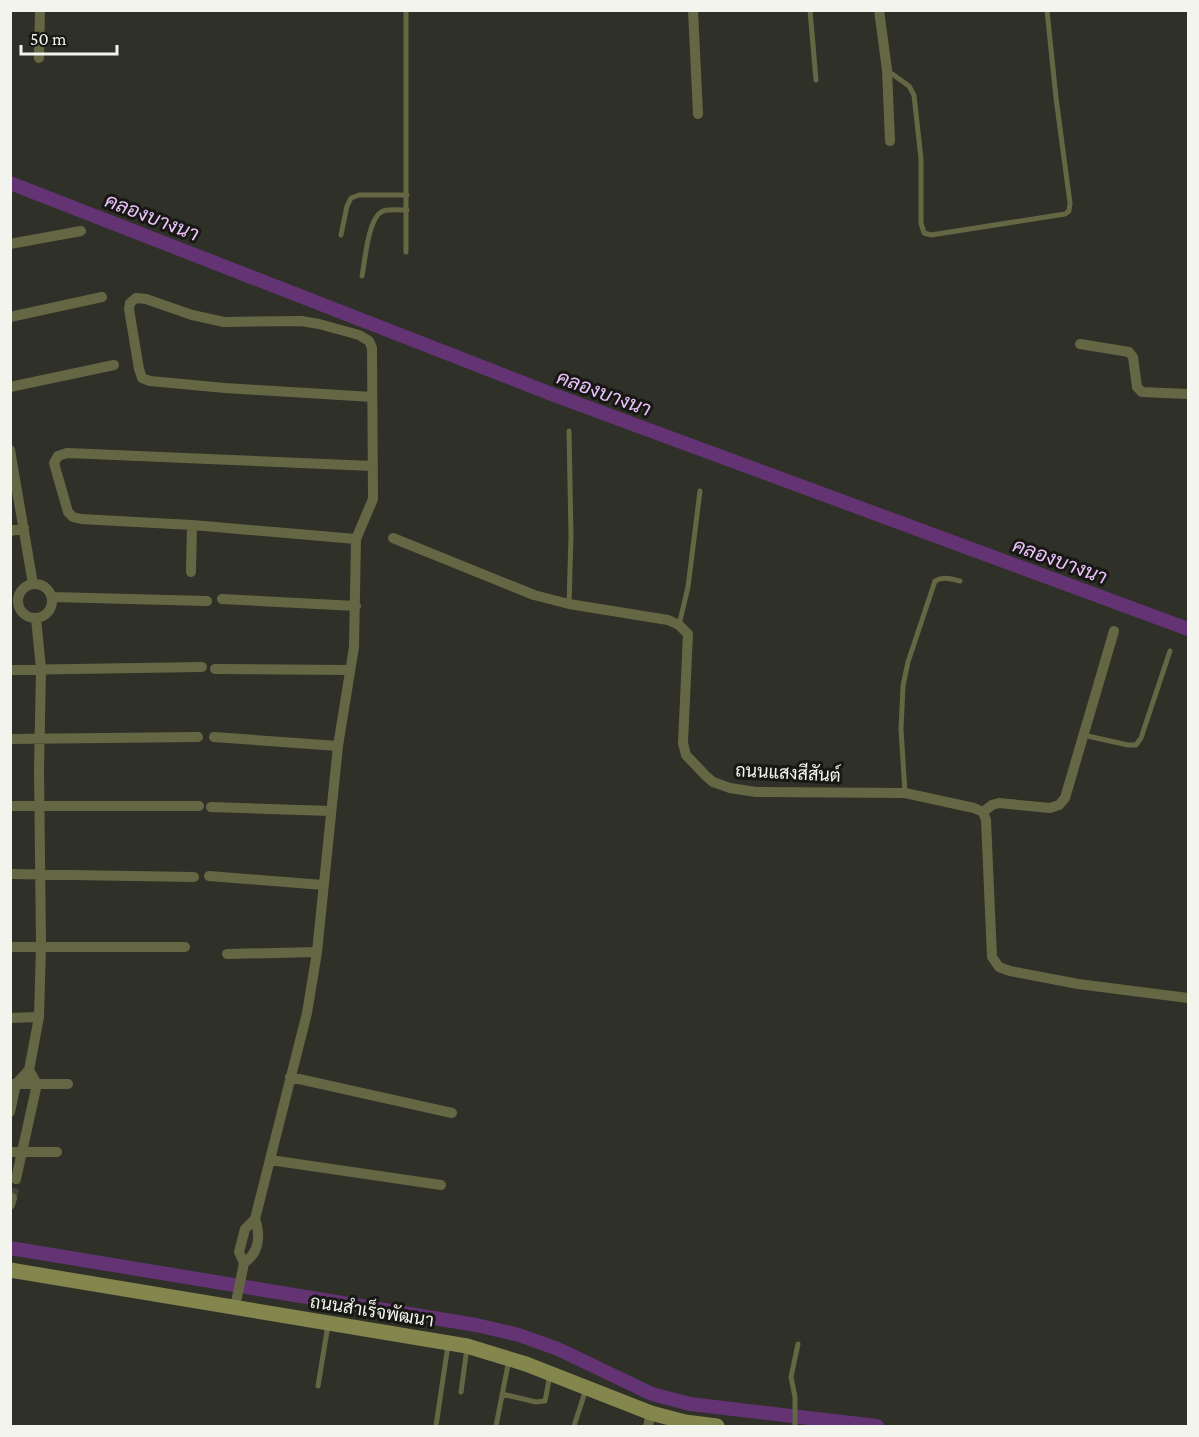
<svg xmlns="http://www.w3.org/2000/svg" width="1199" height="1437" font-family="'Crimson Pro',Sarabun,serif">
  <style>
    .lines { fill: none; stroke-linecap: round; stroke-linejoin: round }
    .canal { stroke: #633374; stroke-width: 14 }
    .street-tunnel { stroke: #43443b; stroke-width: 10; stroke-dasharray: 10 5; stroke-linecap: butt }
    .lane { stroke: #656744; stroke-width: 5 }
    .street { stroke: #656744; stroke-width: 10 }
    .secondary { stroke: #83864d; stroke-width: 15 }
    .labels { text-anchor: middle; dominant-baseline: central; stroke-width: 6; stroke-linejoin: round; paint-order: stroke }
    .street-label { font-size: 18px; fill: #f3f4ee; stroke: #171713 }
    .water-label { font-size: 20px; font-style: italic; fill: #ebc2fb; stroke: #171713 }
  </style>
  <rect width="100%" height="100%" fill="#2f3027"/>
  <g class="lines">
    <path class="canal" d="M10 183 554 395 1188 629
      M10 1248 476 1325 519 1335 558 1349 652 1394 690 1404 877 1426"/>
    <path class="street-tunnel" d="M12 1198 16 1179"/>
    <path class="lane" d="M810 10 816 80
      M888 71 909 86 914 95 921 159V223L924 233 931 235 1065 214 1069 211 1070 203 1056 98 1047 10
      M341 235 347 206 351 198 359 195H407
      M406 252V10
      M362 276C365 261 368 217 383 211 390 209 400 210 407 210
      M569 604 571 536 569 431
      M679 625 688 587 700 491
      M1083 735 1128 745H1136L1141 738 1170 651
      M905 793 901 729 903 686 908 662 935 581C944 576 951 579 960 581
      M318 1386 328 1325
      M461 1392 467 1348
      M502 1394 536 1402 545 1401 550 1375
      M436 1426 448 1345
      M496 1426 509 1360
      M574 1426 586 1389
      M795 1426V1397L791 1377 798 1344"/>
    <path class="street" d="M693 10 698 114
      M879 10 887 70 890 141
      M39 58 40 10
      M10 244 81 231
      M10 317 102 297
      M1080 344 1129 352 1133 357 1137 387 1142 392 1188 394
      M10 387 114 365
      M10 450 33 584
      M10 531 24 528
      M393 538 534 595 569 604 668 620 679 625 688 634 683 743 686 755 705 775 713 782 730 788 756 792 905 793 974 808 983 812 986 820 992 957 999 967 1010 971 1078 984 1188 998
      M356 539 192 525 81 519 73 517 68 512 54 463 58 456 67 453 373 466
      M191 572 192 525
      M18 601a17 17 0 1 1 34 0a17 17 0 1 1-34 0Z
      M52 597 207 601
      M222 599 356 606
      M215 669 350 670
      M10 670 202 667
      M214 737 338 746
      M10 739 198 737
      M10 806H199
      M211 807 331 811
      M983 812 992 805 999 803 1050 808 1059 805 1065 798 1114 631
      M10 874 194 877
      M209 876 323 885
      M10 947H185
      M227 954 317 952
      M10 1018 39 1017
      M290 1077 452 1113
      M12 1084H68
      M10 1112 16 1084 29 1070 39 1017 41 946 39 770 41 669 36 618
      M10 1152H57
      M270 1160 441 1185
      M16 1179 37 1084 29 1070
      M10 1205 12 1198
      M244 1263C259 1253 261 1236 255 1219
      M235 1307 244 1263 239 1252 245 1229 255 1219 307 1013 317 952 338 746 354 647 356 539 373 499 372 348 369 341 359 335 319 324 301 321 224 322 192 315 146 299 136 298 130 303 129 309 139 369 142 378 150 381 225 388 372 397
      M648 1426 651 1413"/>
    <path class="secondary" d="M10 1270 467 1346 526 1364 651 1413 685 1422 717 1426"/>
  </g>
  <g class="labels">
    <g class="street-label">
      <text transform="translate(788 773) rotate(3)">ถนนแสงสีสันต์</text>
      <text transform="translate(372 1311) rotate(9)">ถนนสำเร็จพัฒนา</text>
    </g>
    <g class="water-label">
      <text transform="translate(152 217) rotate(21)">คลองบางนา</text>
      <text transform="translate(604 393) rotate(20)">คลองบางนา</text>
      <text transform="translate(1060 561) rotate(20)">คลองบางนา</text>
    </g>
  </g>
  <rect width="1199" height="1437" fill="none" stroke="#f3f4ee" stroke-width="24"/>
  <path d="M21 45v9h96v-9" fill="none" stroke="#f3f4ee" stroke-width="3"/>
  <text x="30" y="45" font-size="18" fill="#f3f4ee" stroke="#171713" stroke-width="4.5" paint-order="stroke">50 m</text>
</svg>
